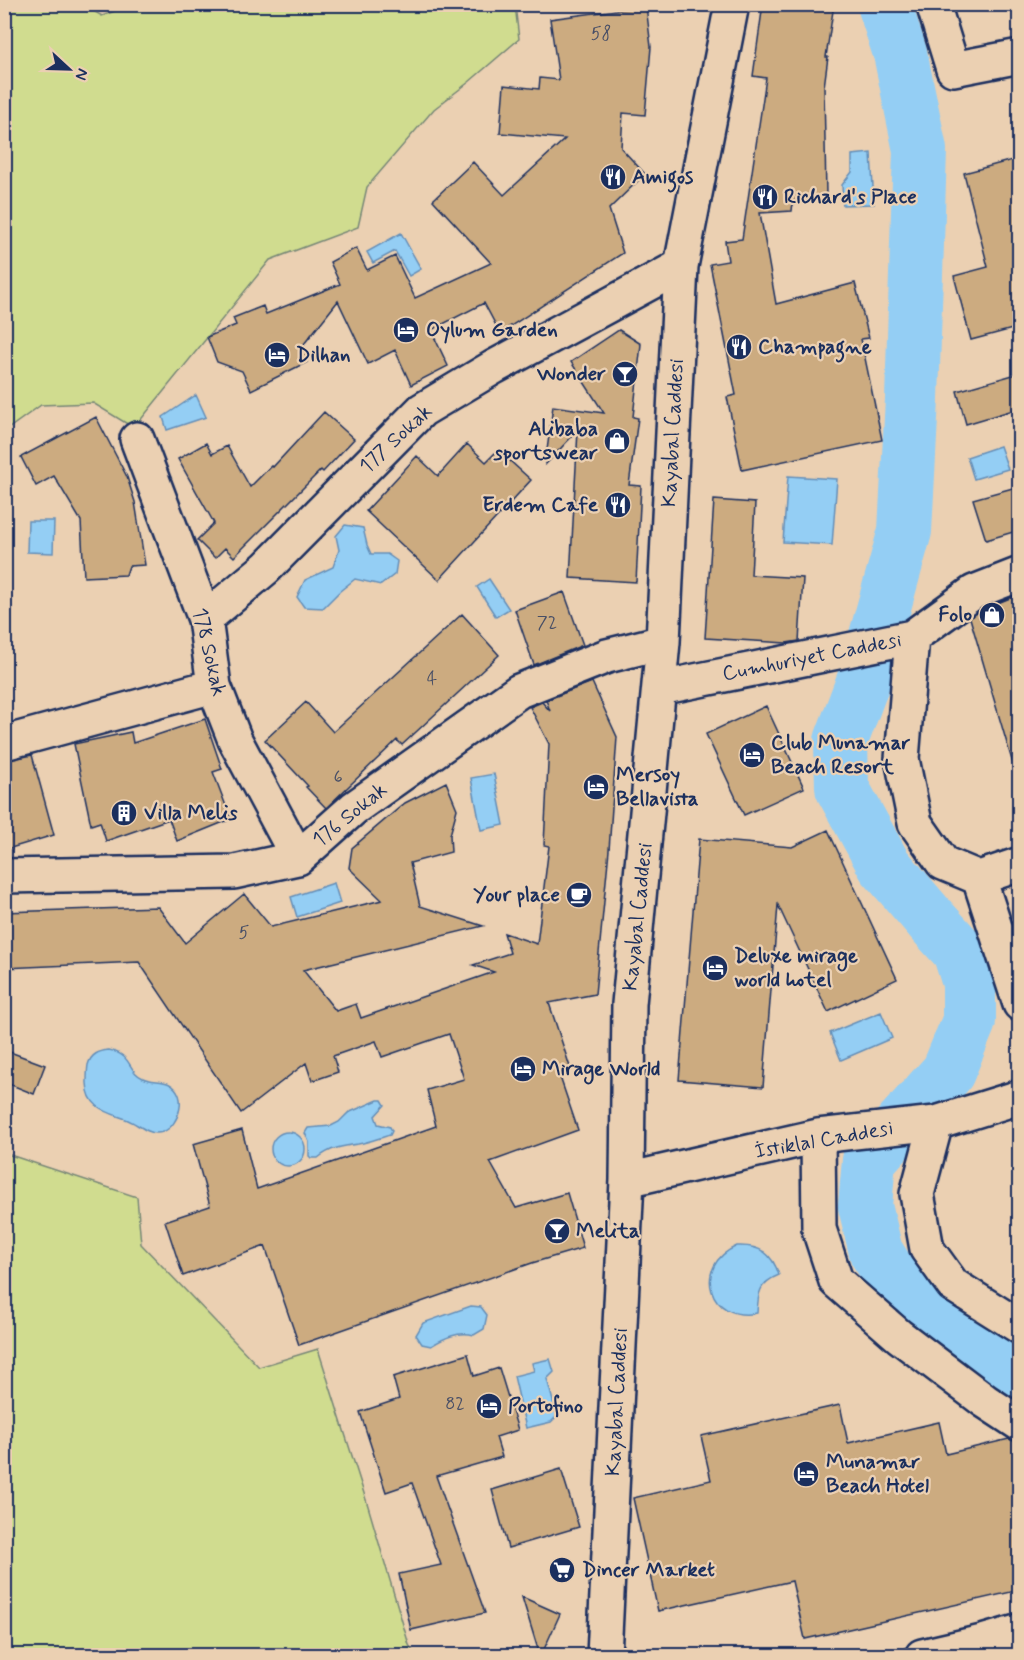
<svg xmlns="http://www.w3.org/2000/svg" width="1024" height="1660" font-family="Mynerve,sans-serif">
  <style>
    .green { fill: #d0dc8f; stroke: #768676; stroke-width: 1.5 }
    .water { fill: #94cef4; stroke: #648eb8; stroke-width: 1.5 }
    .lines { fill: none; stroke-linecap: round; stroke-linejoin: round }
    .river { stroke: #94cef4; stroke-width: 54 }
    .building { fill: #ccab80; stroke: #1b2f5e; stroke-width: 1.5 }
    .minor-casing { stroke: #1b2f5e; stroke-width: 38 }
    .minor { stroke: #ebd0b2; stroke-width: 33 }
    .labels { text-anchor: middle; dominant-baseline: central; stroke-width: 4.5; stroke-linejoin: round; paint-order: stroke }
    .number-label { font-size: 18px; fill: #474e66 }
    .poi-label { font-size: 21px; font-weight: bold; fill: #1b2f5e; stroke: #ebd0b2; text-anchor: start }
    .street-label { font-size: 21px; fill: #1b2f5e; stroke: #ebd0b2 }
  </style>
  <rect width="100%" height="100%" fill="#ebd0b2"/>
  <filter id="ink" filterUnits="userSpaceOnUse"><feTurbulence type="fractalNoise" baseFrequency=".0167" numOctaves="2"/><feDisplacementMap in="SourceGraphic" scale="12" xChannelSelector="R" yChannelSelector="G"/><feConvolveMatrix kernelMatrix="1 2 1 2 8 2 1 2 1" color-interpolation-filters="sRGB"/></filter>
  <g filter="url(#ink)">
    <path class="green" d="M133 4 515 5 519 39 469 82 434 109 367 187 358 227 270 260 134 428 93 403 41 405 5 431V5H83L102 16Z
      M4 1153 137 1197 141 1244 259 1367 318 1349 368 1506 409 1645 415 1655H5Z"/>
    <path class="water" d="M871 153 874 204 843 205 842 185 852 172V155Z
      M401 233 421 269 409 276 395 251 373 263 367 252Z
      M196 395 206 417 167 430 163 417Z
      M1000 446 1008 469 974 479 967 457Z
      M788 476 837 479 832 545 783 542Z
      M28 521H54L53 553 27 552Z
      M345 525 363 528 367 545 371 554H387L397 561 395 574 381 585 355 579 340 591 323 608 304 607 297 597 305 580 333 567 339 550 336 536Z
      M489 579 509 609 496 617 477 587Z
      M494 774 504 825 481 830 471 778Z
      M334 883 340 903 297 917 291 897Z
      M881 1012 892 1038 841 1060 830 1033Z
      M109 1050C133 1055 127 1071 143 1078 156 1084 172 1077 179 1095 185 1112 169 1141 148 1131 141 1128 135 1123 128 1120 108 1112 88 1109 87 1083 87 1077 87 1071 88 1065 91 1054 99 1051 109 1050Z
      M378 1100H382L385 1105 375 1116 378 1124 390 1127 392 1131 390 1135C379 1138 369 1142 358 1144 343 1146 330 1148 318 1158H311L309 1156V1142L305 1133 308 1128 331 1126 339 1122 348 1113Z
      M271 1149a17 17 0 1 1 34 0a17 17 0 1 1-34 0Z
      M737 1246C760 1245 772 1253 779 1275 759 1283 758 1293 757 1313 709 1323 691 1266 737 1246Z
      M471 1306 481 1307 487 1315 484 1329 474 1335C458 1331 444 1338 431 1346L422 1344 416 1335 423 1323Z
      M550 1359 554 1372 547 1379 557 1416 551 1422 526 1428 514 1376 534 1371 532 1363Z"/>
    <g class="lines">
      <path class="river" d="M884 4 900 53 920 150 912 399 905 531 864 679 841 741 842 788 884 865 930 919 959 951 969 983V1021L948 1072 869 1160 865 1206 876 1252 890 1274 936 1320 1020 1379"/>
    </g>
    <path class="building" d="M763 4H834L826 57H828L824 87 826 195 793 201 792 211 760 213 776 304 855 283 869 338 861 339 882 440 742 470 727 397 736 395 710 264 728 261 725 241 742 239 766 78 753 76Z
      M646 6 651 47 645 115 623 113 621 148 645 174 609 209 623 253 500 333 484 303 431 330 448 366 411 385 395 350 368 364 338 301 304 344 307 362 251 390 242 371 217 362 207 337 236 325 233 318 263 306 266 314 340 284 330 262 356 248 367 270 395 256 415 298 491 263 433 200 473 162 504 195 565 139 500 133 504 85 539 89 540 78 559 80 550 19Z
      M1020 158V327L971 340 954 276 988 267 964 173Z
      M619 330 641 344 633 417 638 418 629 485 641 486 636 582 570 578 578 430 545 465 553 406 604 413 571 362Z
      M1020 373V408L966 424 957 391Z
      M324 412 354 439 323 472 321 470 234 557 225 548 215 558 197 540 214 523 178 459 206 443 212 454 227 446 250 487 271 466 273 467Z
      M96 417 127 477 135 502 145 565 129 566 126 575 84 577 81 521 54 476 36 486 21 457Z
      M467 444 486 462 498 450 531 480 439 580 366 511 417 456 438 476Z
      M1020 486V530L986 540 973 499Z
      M714 500 755 503 751 575 803 578 799 641 786 643 705 638Z
      M564 592 583 645 534 665 515 610Z
      M1020 594V763L1013 764 970 618 983 609Z
      M462 614 499 655 402 745 397 740 326 808 306 787 308 786 265 740 306 702 333 732Z
      M592 682 617 737 609 850 595 994 549 1003 571 1070 559 1074 578 1130 490 1162 516 1208 567 1193 583 1248 532 1263 299 1345 265 1246 183 1276 165 1221 210 1206 193 1144 242 1130 257 1189 436 1126 427 1090 464 1079 449 1034 382 1057 376 1041 333 1056 338 1072 312 1081 306 1063 241 1113 139 962 4 968V912L158 907 185 943 244 894 271 927 382 900 349 868 352 848 405 803 446 782 457 809 450 835 451 852 410 863 420 906 483 926 303 970 336 1011 356 1004 361 1018 494 972 473 965 510 953 504 933 537 944 549 846 544 845 549 744 530 707 542 702 550 711 546 700Z
      M766 706 804 788 744 815 706 734Z
      M205 719 222 769 213 772 231 819 177 841 169 819 106 841 100 822 91 825 74 744 131 732 133 743Z
      M32 755 54 835 4 850V761Z
      M828 830 897 979 828 1012 778 905 763 1087 679 1080 699 839 792 847Z
      M10 1052 45 1065 34 1094 4 1082V1066Z
      M468 1354 474 1376 499 1368 518 1430 496 1437 502 1457 436 1476 485 1613 411 1630 399 1574 441 1565 412 1483 386 1492 360 1412 399 1399 393 1377Z
      M840 1405 848 1443 939 1422 946 1454 1009 1439 1015 1441 1020 1462V1590L805 1639 792 1581 658 1611 633 1498 711 1480 701 1436Z
      M561 1469 579 1527 508 1548 492 1490Z
      M522 1597 560 1614 541 1656H540Z"/>
    <g class="lines">
      <defs>
        <path id="minor" d="M933 4 953 69 1020 56
          M137 439 205 619 214 686 235 740 298 858
          M205 619 266 568 422 410 494 367 681 266
          M912 637 902 759 915 823 943 863 979 878 1020 1004
          M660 688 912 637 974 592 1020 574
          M4 743 214 686
          M4 876 234 872 298 858 354 808 519 691 607 656 663 642
          M979 878 1020 864
          M936 1123 917 1194 927 1249 953 1285 1020 1327
          M818 1136 819 1229 836 1281 899 1336 985 1401 1020 1424
          M627 1180 818 1136 936 1123 1020 1097
          M604 1656 627 1180 629 1004 663 642 681 266 732 4
          M922 1656 982 1642 1020 1631"/>
      </defs>
      <use href="#minor" class="minor-casing"/>
      <use href="#minor" class="minor"/>
    </g>
  </g>
  <defs>
    <symbol id="restaurant-disc" viewBox="-11 -11 22 22"><circle r="9.5" fill="#1b2f5e" stroke="#ebd0b2"/><path d="M-5-6h1v4h1v-4h1v4h1v-4h1v5L-1.5 .5V6h-2V.5L-5-1ZM5-6V6H3V1.5H1.5Q1.5-4 5-6Z" fill="#fff"/></symbol>
    <symbol id="hotel-disc" viewBox="-11 -11 22 22"><circle r="9.5" fill="#1b2f5e" stroke="#ebd0b2"/><path d="M-6-4.5h1.5V1H6V5H4.5V3h-9V5H-6ZM-4 0a1.8 1.8 0 1 1 3.6 0ZM.5 0V-2.5h3Q6-2.5 6 0Z" fill="#fff"/></symbol>
    <symbol id="bar-disc" viewBox="-11 -11 22 22"><circle r="9.5" fill="#1b2f5e" stroke="#ebd0b2"/><path d="M-6-5H6L.8 .8V4.5H3.5V6h-7V4.5H-.8V.8Z" fill="#fff"/></symbol>
    <symbol id="shop-disc" viewBox="-11 -11 22 22"><circle r="9.5" fill="#1b2f5e" stroke="#ebd0b2"/><path d="M-5-2.5h2.3a2.7 3.5 0 0 1 5.4 0H5L5.5 6h-11ZM-1.5-2.5h3a1.5 2.3 0 0 0-3 0Z" fill="#fff"/></symbol>
    <symbol id="building-disc" viewBox="-11 -11 22 22"><circle r="9.5" fill="#1b2f5e" stroke="#ebd0b2"/><path d="M-4-6H4V6H1V3H-1V6H-4ZM-2.5-4.3h1.7v1.8h-1.7ZM.8-4.3h1.7v1.8H.8ZM-2.5-1h1.7V.8h-1.7ZM.8-1h1.7V.8H.8Z" fill="#fff"/></symbol>
    <symbol id="cafe-disc" viewBox="-11 -11 22 22"><circle r="9.5" fill="#1b2f5e" stroke="#ebd0b2"/><path d="M-5.5-4.5H6V0H3Q3 3.5 0 3.5H-2.5Q-5.5 3.5-5.5 0ZM3-3.2v2h1.7v-2ZM-6 4.5H4V6H-6Z" fill="#fff"/></symbol>
    <symbol id="supermarket-disc" viewBox="-11 -11 22 22"><circle r="9.5" fill="#1b2f5e" stroke="#ebd0b2"/><path d="M-6-5.5h2.5l.6 2H6L4.5 2H-2.5L-4.4-4H-6ZM-1.5 3.2a1.3 1.3 0 1 0 .1 0ZM3 3.2a1.3 1.3 0 1 0 .1 0Z" fill="#fff"/></symbol>
  </defs>
  <g fill-rule="evenodd">
    <use href="#restaurant-disc" x="598" y="162" width="30" height="30"/>
    <use href="#restaurant-disc" x="750" y="182" width="30" height="30"/>
    <use href="#hotel-disc" x="391" y="315" width="30" height="30"/>
    <use href="#restaurant-disc" x="724" y="332" width="30" height="30"/>
    <use href="#hotel-disc" x="262" y="340" width="30" height="30"/>
    <use href="#bar-disc" x="610" y="359" width="30" height="30"/>
    <use href="#shop-disc" x="602" y="426" width="30" height="30"/>
    <use href="#restaurant-disc" x="603" y="490" width="30" height="30"/>
    <use href="#shop-disc" x="977" y="600" width="30" height="30"/>
    <use href="#hotel-disc" x="737" y="740" width="30" height="30"/>
    <use href="#hotel-disc" x="581" y="772" width="30" height="30"/>
    <use href="#building-disc" x="109" y="798" width="30" height="30"/>
    <use href="#cafe-disc" x="564" y="880" width="30" height="30"/>
    <use href="#hotel-disc" x="700" y="953" width="30" height="30"/>
    <use href="#hotel-disc" x="508" y="1054" width="30" height="30"/>
    <use href="#bar-disc" x="542" y="1216" width="30" height="30"/>
    <use href="#hotel-disc" x="474" y="1391" width="30" height="30"/>
    <use href="#hotel-disc" x="791" y="1459" width="30" height="30"/>
    <use href="#supermarket-disc" x="547" y="1555" width="30" height="30"/>
  </g>
  <g class="labels">
    <g class="number-label">
      <text x="601" y="34">58</text>
      <text x="547" y="623">72</text>
      <text x="432" y="679">4</text>
      <text x="338" y="777">6</text>
      <text x="244" y="933">5</text>
      <text x="455" y="1404">82</text>
    </g>
    <g class="poi-label">
      <text x="632" y="177">Amigos</text>
      <text x="784" y="197">Richard's Place</text>
      <text x="426" y="330">Oylum Garden</text>
      <text x="758" y="347">Champagne</text>
      <text x="296" y="355">Dilhan</text>
      <text x="606" y="374" text-anchor="end">Wonder</text>
      <text x="598" y="429" text-anchor="end">Alibaba<tspan x="598" dy="24">sportswear</tspan></text>
      <text x="598" y="505" text-anchor="end">Erdem Cafe</text>
      <text x="972" y="615" text-anchor="end">Folo</text>
      <text x="771" y="743">Club Munamar<tspan x="771" dy="24">Beach Resort</tspan></text>
      <text x="616" y="775">Mersoy<tspan x="616" dy="24">Bellavista</tspan></text>
      <text x="144" y="813">Villa Melis</text>
      <text x="560" y="895" text-anchor="end">Your place</text>
      <text x="734" y="956">Deluxe mirage<tspan x="734" dy="24">world hotel</tspan></text>
      <text x="542" y="1069">Mirage World</text>
      <text x="576" y="1231">Melita</text>
      <text x="508" y="1406">Portofino</text>
      <text x="826" y="1462">Munamar<tspan x="826" dy="24">Beach Hotel</tspan></text>
      <text x="582" y="1570">Dincer Market</text>
    </g>
    <g class="street-label">
      <text transform="translate(673 433) rotate(-87)">Kayabal Caddesi</text>
      <text transform="translate(396 439) rotate(-43)">177 Sokak</text>
      <text transform="translate(209 652) rotate(77)">178 Sokak</text>
      <text transform="translate(812 657) rotate(-11)">Cumhuriyet Caddesi</text>
      <text transform="translate(350 815) rotate(-39)">176 Sokak</text>
      <text transform="translate(638 917) rotate(-84)">Kayabal Caddesi</text>
      <text transform="translate(824 1140) rotate(-10)">İstiklal Caddesi</text>
      <text transform="translate(617 1402) rotate(-87)">Kayabal Caddesi</text>
    </g>
  </g>
  <rect width="1024" height="1660" fill="none" stroke="#ebd0b2" stroke-width="24"/>
  <rect x="12" y="12" width="1000" height="1636" fill="none" stroke="#1b2f5e" stroke-width="2" filter="url(#ink)"/>
  <g transform="translate(69 69) rotate(112)" stroke="#ebd0b2" stroke-width="4.5" paint-order="stroke">
  <path d="M0-4.5L10 22L0 15L-10 22Z" fill="#1b2f5e"/>
  <text y="-9" font-size="16" font-weight="bold" text-anchor="middle" fill="#1b2f5e">N</text>
  </g>
</svg>
